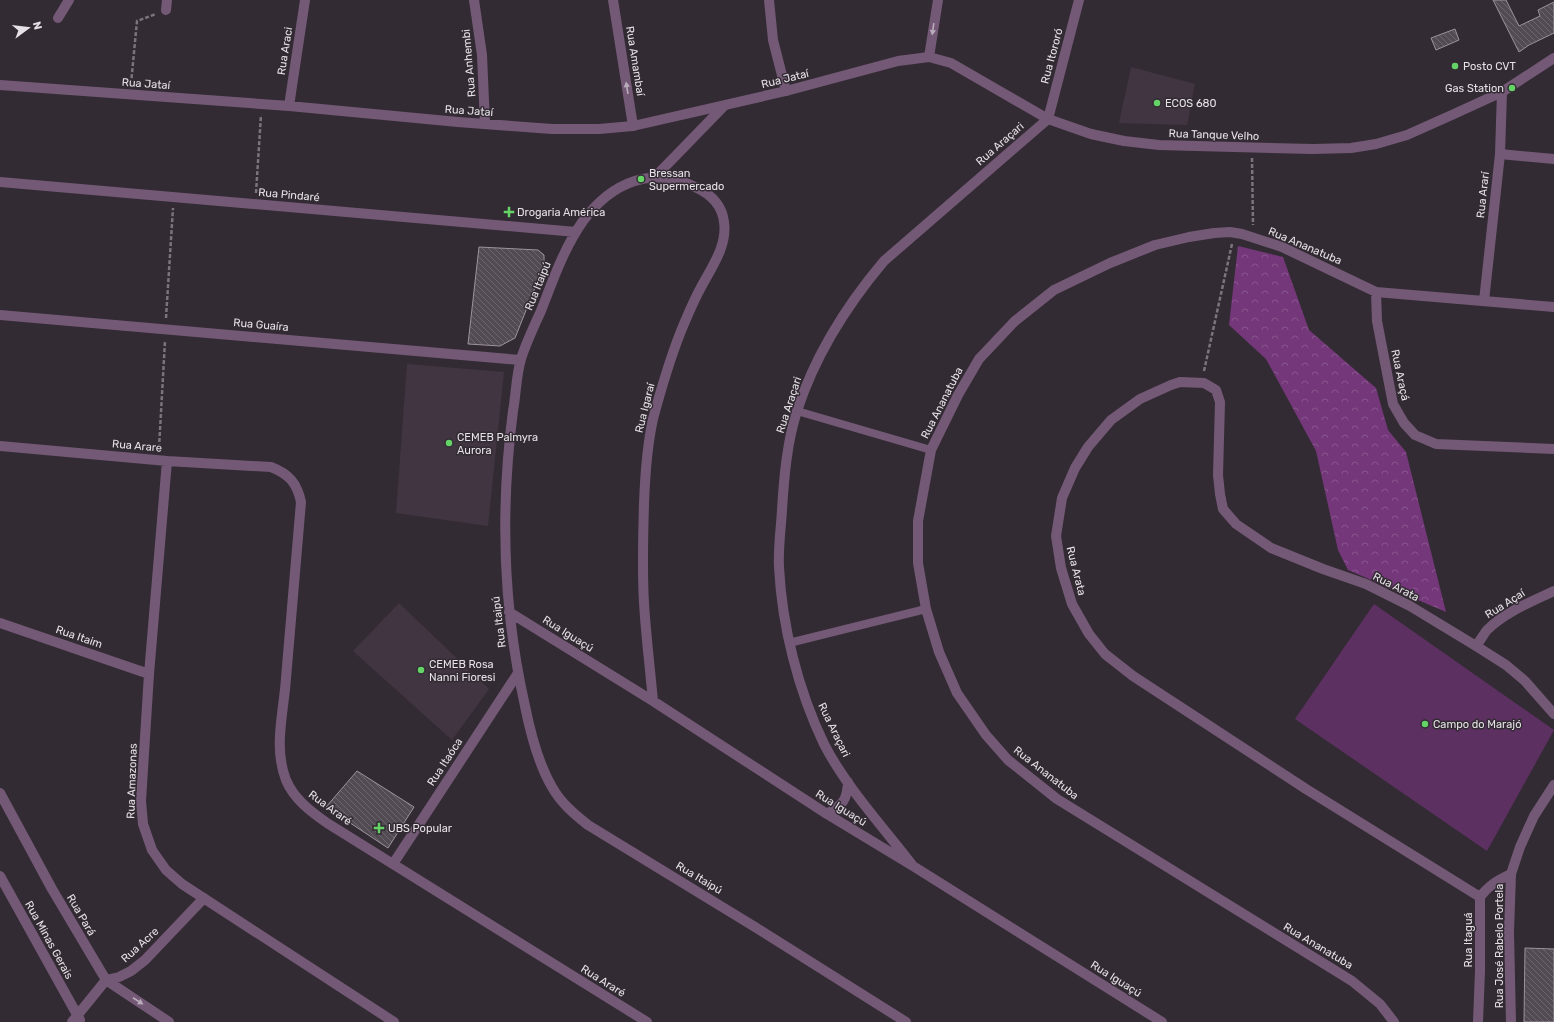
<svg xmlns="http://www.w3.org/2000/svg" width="1554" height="1022" font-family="Rubik,sans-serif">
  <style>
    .built { fill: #403541 }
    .forest { fill: url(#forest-crowns) }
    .garden { fill: #5c3061 }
    .building { fill: url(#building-back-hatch); stroke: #9c939d }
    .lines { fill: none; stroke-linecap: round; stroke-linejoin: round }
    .path { stroke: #7b747c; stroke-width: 2.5; stroke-dasharray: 4 2; stroke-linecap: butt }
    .service { stroke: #745977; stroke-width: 8 }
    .minor { stroke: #745977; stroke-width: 10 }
    .tertiary { stroke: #745977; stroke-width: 10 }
    .oneway { fill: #b8abba }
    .poi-dot { fill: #65d467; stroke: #332b33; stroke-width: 1.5 }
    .labels { text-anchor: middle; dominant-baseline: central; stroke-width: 3; stroke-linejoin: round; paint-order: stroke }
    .street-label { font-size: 11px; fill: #e6e1e7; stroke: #332b33 }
    .poi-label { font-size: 11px; fill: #e6e1e7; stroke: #332b33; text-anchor: start }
  </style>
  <defs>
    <pattern id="forest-crowns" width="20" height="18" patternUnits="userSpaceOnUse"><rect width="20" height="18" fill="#74377a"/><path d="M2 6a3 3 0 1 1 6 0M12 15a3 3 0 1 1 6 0" fill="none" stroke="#88548d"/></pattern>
    <pattern id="building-back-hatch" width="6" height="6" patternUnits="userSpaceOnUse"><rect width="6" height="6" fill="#534b54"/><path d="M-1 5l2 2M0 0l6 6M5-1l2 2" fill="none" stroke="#6c656d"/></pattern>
  </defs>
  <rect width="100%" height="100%" fill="#332b33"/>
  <path class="built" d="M1131 67 1195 84 1187 125 1119 123Z
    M407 364 504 372 488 526 396 513Z
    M399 603 489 689 452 740 353 651Z"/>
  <path class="forest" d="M1238 246 1283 257 1309 330 1376 388 1388 430 1406 452 1446 612 1348 570 1338 550 1316 451 1266 359 1229 325Z"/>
  <path class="garden" d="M1374 604 1554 730 1487 851 1295 719Z"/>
  <path class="building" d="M1493 0H1506L1519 26 1540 16 1538 10 1554 2V33L1529 45 1519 52Z
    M1455 29 1459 40 1436 50 1431 38Z
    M479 247 538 250 544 255V265L515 338 500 346 468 344Z
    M357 771 414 807 388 848 326 807Z
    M1525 948 1554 949V1022H1524Z"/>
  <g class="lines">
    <path class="path" d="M131 84 137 21 156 14
      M1252 158 1253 225
      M256 193 261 115
      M166 318 173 208
      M1204 371 1232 244
      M159 448 165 341"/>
    <path class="service" d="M797 411 931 450
      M789 643 926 609"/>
    <path class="minor" d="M474 0 482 55 485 124
      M769 0 773 40 786 91
      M166 10 167 0
      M58 18 69 0
      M929 57 938 0
      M0 85 289 106 458 122 552 129H599L633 126
      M289 106 305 0
      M1500 154 1554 159
      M655 177 724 106
      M0 182 576 232
      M1376 292 1377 321 1393 404 1404 423 1415 435 1436 444 1554 449
      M1484 301 1500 154 1502 92
      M0 315 520 360
      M0 446 167 461 271 467C289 474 297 483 301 502 296 561 291 619 286 678 284 711 273 747 286 780 294 799 310 811 327 823L647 1022
      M167 461 149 674 141 801 143 824 152 850 166 870 182 884 394 1022
      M509 612 653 701 827 814 913 866 1162 1022
      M0 623 149 674
      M1476 646C1480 641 1483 635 1487 630 1505 612 1531 602 1554 591
      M653 701C650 668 646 636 644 603 642 570 643 537 644 504 645 476 647 446 653 419 661 389 670 359 681 331 686 319 691 307 697 295 708 272 728 248 724 222 722 205 712 195 697 188 652 165 612 182 583 221 564 248 553 280 541 311 534 326 526 343 521 359 516 376 516 395 513 411 500 510 503 609 525 706 530 731 539 765 552 787 561 803 574 814 588 825L755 927 906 1022
      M0 793 52 889 106 980 169 1022
      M827 814C843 804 847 801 848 782
      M393 864 518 673
      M913 866C884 828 846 787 824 744 798 690 782 626 779 567 778 548 781 528 782 510 784 477 787 442 797 411 815 355 847 305 884 261L1048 119 1079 0
      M0 876 80 1020
      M1480 897 1306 789 1133 676 1105 654 1089 634 1072 604 1061 568 1056 536 1062 498 1075 468 1088 447 1111 420 1140 399 1171 385 1180 382 1204 383 1216 390 1220 402 1218 475 1220 494 1223 509 1236 524 1271 548 1323 569 1366 584 1410 606 1476 646 1506 665 1525 681 1554 714
      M72 1022 106 980 119 977 131 971 145 960 204 898
      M1394 1022 1380 1004 1352 981 1057 799 1008 760 986 735 957 693 939 652 926 609 918 563V521L931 450 958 395 979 359 1015 321 1054 290 1110 263 1155 245 1189 237 1214 233 1230 232 1242 234 1282 247 1376 292 1554 307
      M1478 1022 1480 971V897C1489 885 1498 880 1511 874"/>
    <path class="tertiary" d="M613 0 633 126 786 91 898 61 929 57 951 63 1048 119 1091 134 1124 141 1159 145 1313 149 1351 148 1376 144 1407 135 1454 114 1502 92 1554 58
      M1511 1022 1509 932 1511 874 1520 847 1534 816 1554 785"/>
  </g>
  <defs><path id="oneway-solid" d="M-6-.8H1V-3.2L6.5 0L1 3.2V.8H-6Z"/></defs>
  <g class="oneway">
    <use href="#oneway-solid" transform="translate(933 29) rotate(98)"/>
    <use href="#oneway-solid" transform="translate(627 88) rotate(-99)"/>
    <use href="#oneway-solid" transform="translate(138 1001) rotate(33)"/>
  </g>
  <g class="poi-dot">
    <circle cx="1455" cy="66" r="4"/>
    <circle cx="1512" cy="88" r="4"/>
    <circle cx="1157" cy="103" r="4"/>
    <circle cx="641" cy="179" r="4"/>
    <path d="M507 206h4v4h4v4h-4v4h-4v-4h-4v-4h4z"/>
    <circle cx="449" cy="443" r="4"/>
    <circle cx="421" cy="670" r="4"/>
    <circle cx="1425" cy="724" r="4"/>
    <path d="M377 822h4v4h4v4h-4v4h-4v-4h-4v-4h4z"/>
  </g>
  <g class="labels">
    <g class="street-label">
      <text transform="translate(285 51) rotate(-81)">Rua Araci</text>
      <text transform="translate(1052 56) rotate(-75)">Rua Itororó</text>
      <text transform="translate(635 61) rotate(81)">Rua Amambaí</text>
      <text transform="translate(469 63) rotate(-95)">Rua Anhembi</text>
      <text transform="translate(785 79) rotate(-14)">Rua Jataí</text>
      <text transform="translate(146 84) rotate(4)">Rua Jataí</text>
      <text transform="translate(469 111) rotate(4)">Rua Jataí</text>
      <text transform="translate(1214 135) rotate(2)">Rua Tanque Velho</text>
      <text transform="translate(1000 144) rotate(-41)">Rua Araçari</text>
      <text transform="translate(289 195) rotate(5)">Rua Pindaré</text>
      <text transform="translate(1483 195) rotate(-84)">Rua Ararí</text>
      <text transform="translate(1305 246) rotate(23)">Rua Ananatuba</text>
      <text transform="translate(538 286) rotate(-68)">Rua Itaipú</text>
      <text transform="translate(261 325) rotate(5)">Rua Guaíra</text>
      <text transform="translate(1400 375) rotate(78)">Rua Araçá</text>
      <text transform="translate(942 403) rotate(-63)">Rua Ananatuba</text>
      <text transform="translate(789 405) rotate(-72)">Rua Araçari</text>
      <text transform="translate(645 408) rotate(-76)">Rua Igaraí</text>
      <text transform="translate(137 446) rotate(5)">Rua Arare</text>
      <text transform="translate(1076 571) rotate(76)">Rua Arata</text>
      <text transform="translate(1396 587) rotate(27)">Rua Arata</text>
      <text transform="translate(1505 604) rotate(-32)">Rua Açaí</text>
      <text transform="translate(499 622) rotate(-97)">Rua Itaipú</text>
      <text transform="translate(568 634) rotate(32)">Rua Iguaçú</text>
      <text transform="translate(79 637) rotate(19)">Rua Itaim</text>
      <text transform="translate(834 730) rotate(64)">Rua Araçari</text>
      <text transform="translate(445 762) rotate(-57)">Rua Itaóca</text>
      <text transform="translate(1046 773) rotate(38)">Rua Ananatuba</text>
      <text transform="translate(132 781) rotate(-88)">Rua Amazonas</text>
      <text transform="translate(330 808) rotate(36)">Rua Araré</text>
      <text transform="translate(841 808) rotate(32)">Rua Iguaçú</text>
      <text transform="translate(699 878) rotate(31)">Rua Itaipú</text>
      <text transform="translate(81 915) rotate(60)">Rua Pará</text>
      <text transform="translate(49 940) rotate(61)">Rua Minas Gerais</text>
      <text transform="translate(1468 940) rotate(-90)">Rua Itaguá</text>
      <text transform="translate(140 945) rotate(-42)">Rua Acre</text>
      <text transform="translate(1318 946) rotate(31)">Rua Ananatuba</text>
      <text transform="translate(1499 946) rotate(-90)">Rua José Rabelo Portela</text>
      <text transform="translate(1116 979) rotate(32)">Rua Iguaçú</text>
      <text transform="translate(603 981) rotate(32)">Rua Araré</text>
    </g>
    <g class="poi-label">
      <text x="1463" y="66">Posto CVT</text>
      <text x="1504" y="88" text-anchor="end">Gas Station</text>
      <text x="1165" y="103">ECOS 680</text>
      <text x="649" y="173">Bressan<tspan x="649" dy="13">Supermercado</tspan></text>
      <text x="517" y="212">Drogaria América</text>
      <text x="457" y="437">CEMEB Palmyra<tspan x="457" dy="13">Aurora</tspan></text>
      <text x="429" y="664">CEMEB Rosa<tspan x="429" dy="13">Nanni Fioresi</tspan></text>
      <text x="1433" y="724">Campo do Marajó</text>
      <text x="388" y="828">UBS Popular</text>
    </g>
  </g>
  <g transform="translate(28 28) rotate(75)" stroke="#332b33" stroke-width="3" paint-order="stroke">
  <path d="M0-3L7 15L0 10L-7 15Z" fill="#e6e1e7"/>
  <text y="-6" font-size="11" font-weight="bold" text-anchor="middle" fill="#e6e1e7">N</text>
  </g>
</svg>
